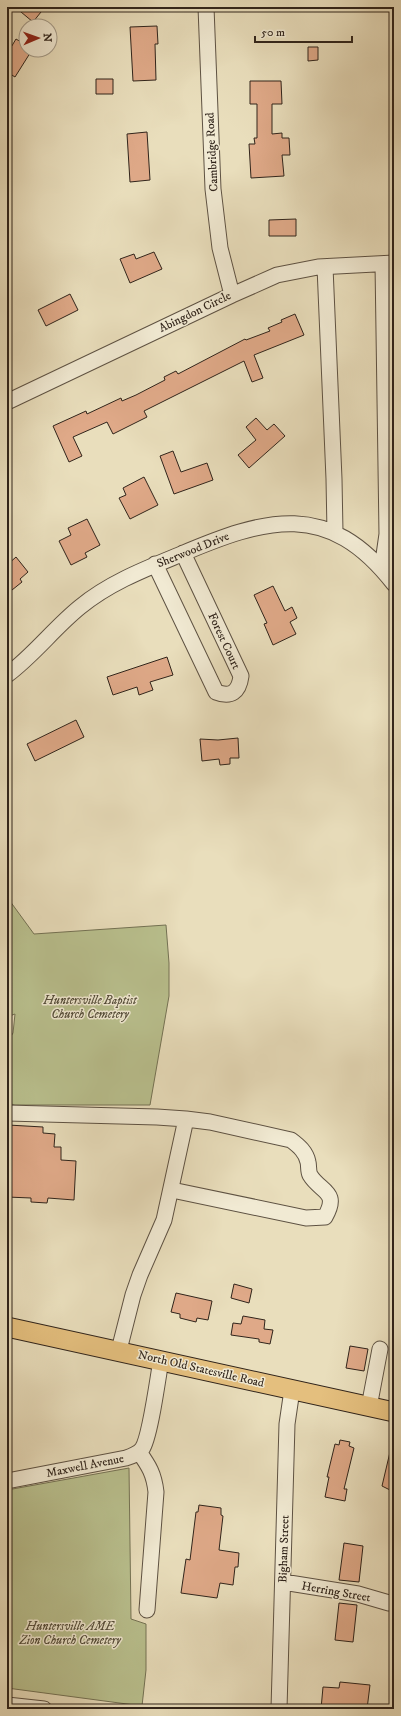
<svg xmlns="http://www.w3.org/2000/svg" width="401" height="1716" font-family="'IM FELL DW Pica',serif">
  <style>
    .green { fill: #b9c08e; stroke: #747254 }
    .building { fill: #dfa988; stroke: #30241b }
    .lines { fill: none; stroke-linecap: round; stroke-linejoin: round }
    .minor-casing { stroke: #5e5243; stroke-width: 17 }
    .major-casing { stroke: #30241b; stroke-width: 21 }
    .minor { stroke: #f1ead3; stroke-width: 15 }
    .major { stroke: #e4bf7e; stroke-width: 19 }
    .labels { text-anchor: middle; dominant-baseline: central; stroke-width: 3; stroke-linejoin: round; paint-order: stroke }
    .street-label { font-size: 12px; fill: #30241b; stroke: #f1ead3 }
    .park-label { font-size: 12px; font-style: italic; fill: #524b38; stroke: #f1ead3 }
  </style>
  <rect width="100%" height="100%" fill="#e9debc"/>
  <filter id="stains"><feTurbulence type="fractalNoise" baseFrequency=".005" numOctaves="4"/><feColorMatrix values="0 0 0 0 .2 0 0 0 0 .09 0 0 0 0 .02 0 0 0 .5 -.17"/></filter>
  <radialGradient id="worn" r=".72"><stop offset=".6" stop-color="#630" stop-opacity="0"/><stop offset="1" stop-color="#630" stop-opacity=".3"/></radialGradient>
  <path class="green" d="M7 897 34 934 166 925 169 963V996L150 1105H15L7 1103V1043L13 1033 15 1014 7 1017Z
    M129 1468 131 1619 146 1624V1670L142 1706 7 1688V1490Z"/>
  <path class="building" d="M15 7H45L33 22Z
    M157 26 158 44H155L156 80 133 81 130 27Z
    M16 39 26 45V50H32L15 77 7 72V54Z
    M308 47H318V60L308 61Z
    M96 79H113V94H96Z
    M250 81H281L282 104H272V134L282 133V138H289L290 155H282L284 176 251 178 249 144H255L254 138H257V104H250Z
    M147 132 150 180 130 182 127 134Z
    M296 219V236H269V220Z
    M154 252 162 269 130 283 120 259 134 254 136 259Z
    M70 294 78 310 46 326 38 310Z
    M295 314 304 335 254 355 263 378 252 382 244 361 144 411 147 417 113 434 107 422 73 437 82 456 69 462 53 426 86 411 87 414 121 398 122 401 136 395 165 380 164 377 176 371 178 374 245 339 246 340 270 331 268 328 282 322 281 320Z
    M256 418 267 430 274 424 285 436 249 468 238 455 256 440 246 427Z
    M173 451 181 472 207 463 213 480 174 494 160 456Z
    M144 477 158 505 130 519 119 498 126 495 123 488Z
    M87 519 100 545 85 553 87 557 71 565 59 541 71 535 68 528Z
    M16 557 28 572 20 579 22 582 7 594V565Z
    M273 586 285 611 292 607 297 618 290 622 296 634 273 645 264 624 267 623 254 595Z
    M167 657 173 675 150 682 153 690 139 695 137 687 113 695 107 677Z
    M76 720 84 737 35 761 27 744Z
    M238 738 239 758H230V764L220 765 219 759 202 761 200 739 218 740Z
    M8 1125 43 1127V1133L55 1134 54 1147H61V1160L76 1161 74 1200 48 1198 47 1203 31 1202V1198L7 1197Z
    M234 1284 252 1289 249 1303 231 1298Z
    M176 1293 212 1301 208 1320 197 1318 196 1322 180 1318V1314L171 1312Z
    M243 1316 265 1320 264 1329 273 1330 270 1344 259 1342V1339L231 1335 233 1323 241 1324Z
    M350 1346 368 1349 364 1371 346 1368Z
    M340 1440 350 1442 349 1446 354 1448 344 1489H347L345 1501 325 1497 329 1477H327L335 1444 339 1445Z
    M390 1452 394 1453V1492L382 1486Z
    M199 1505 221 1508V1515L223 1516 219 1550 239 1553 238 1567H235L233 1585 220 1583 217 1598 181 1593 186 1559 190 1560 196 1512H198Z
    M344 1543 363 1546 359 1582 339 1580Z
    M339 1603 357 1605 353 1642 335 1640Z
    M340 1682 370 1685 367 1709H321L323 1687 339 1688Z"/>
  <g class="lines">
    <defs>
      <path id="minor" d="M206 7 213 189 220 248 232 295
        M325 267 334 479 335 532
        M7 402 232 295 277 275 318 267 394 263
        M155 564 216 692C231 698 239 692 241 676L183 553
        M382 569 387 534 383 264
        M7 675C34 655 54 628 80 607 109 583 145 569 179 555 266 518 328 499 394 584
        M7 1113 157 1117 186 1119 164 1220 140 1275 133 1295 119 1350
        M172 1190 306 1218 325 1217C340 1191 320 1192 310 1175 308 1171 309 1166 308 1162 306 1152 299 1146 291 1140L210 1122 186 1119
        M369 1407 380 1349
        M139 1452C149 1466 154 1474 156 1492L147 1610
        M7 1481 126 1458C132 1456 138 1454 142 1449 150 1438 158 1377 161 1360
        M283 1582 358 1594 389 1603
        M7 1705 44 1709
        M279 1709 287 1424 292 1390"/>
      <path id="major" d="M7 1327 394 1412"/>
    </defs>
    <use href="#minor" class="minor-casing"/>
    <use href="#major" class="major-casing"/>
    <use href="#minor" class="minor"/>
    <use href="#major" class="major"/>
  </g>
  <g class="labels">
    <g class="street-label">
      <text transform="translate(212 152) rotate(-93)">Cambridge Road</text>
      <text transform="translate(195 312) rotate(-26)">Abingdon Circle</text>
      <text transform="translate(193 550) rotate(-22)">Sherwood Drive</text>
      <text transform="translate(224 641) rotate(65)">Forest Court</text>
      <text transform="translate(201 1369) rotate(13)">North Old Statesville Road</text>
      <text transform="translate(85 1466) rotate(-11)">Maxwell Avenue</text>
      <text transform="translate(284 1549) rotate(-88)">Bigham Street</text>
      <text transform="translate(336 1592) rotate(10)">Herring Street</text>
    </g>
    <g class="park-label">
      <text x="90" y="1000">Huntersville Baptist<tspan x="90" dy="14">Church Cemetery</tspan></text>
      <text x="70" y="1626">Huntersville AME<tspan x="70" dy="14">Zion Church Cemetery</tspan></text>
    </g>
  </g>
  <rect width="401" height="1716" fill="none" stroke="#e9debc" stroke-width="24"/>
  <rect x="8" y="8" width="385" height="1700" fill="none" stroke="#30241b" stroke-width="2"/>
  <rect x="12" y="12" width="377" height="1692" fill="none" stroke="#30241b"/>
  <g transform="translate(38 38) rotate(88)"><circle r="19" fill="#f1ead3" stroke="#a49b89"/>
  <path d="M0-3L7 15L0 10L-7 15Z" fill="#8f2418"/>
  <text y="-6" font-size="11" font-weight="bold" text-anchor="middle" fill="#30241b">N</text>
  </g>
  <path d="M255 36v6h97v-6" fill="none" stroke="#30241b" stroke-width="2"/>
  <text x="261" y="36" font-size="12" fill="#30241b" stroke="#f1ead3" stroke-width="3" paint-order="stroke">50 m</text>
  <rect width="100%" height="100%" filter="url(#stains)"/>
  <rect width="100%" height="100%" fill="url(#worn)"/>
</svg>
